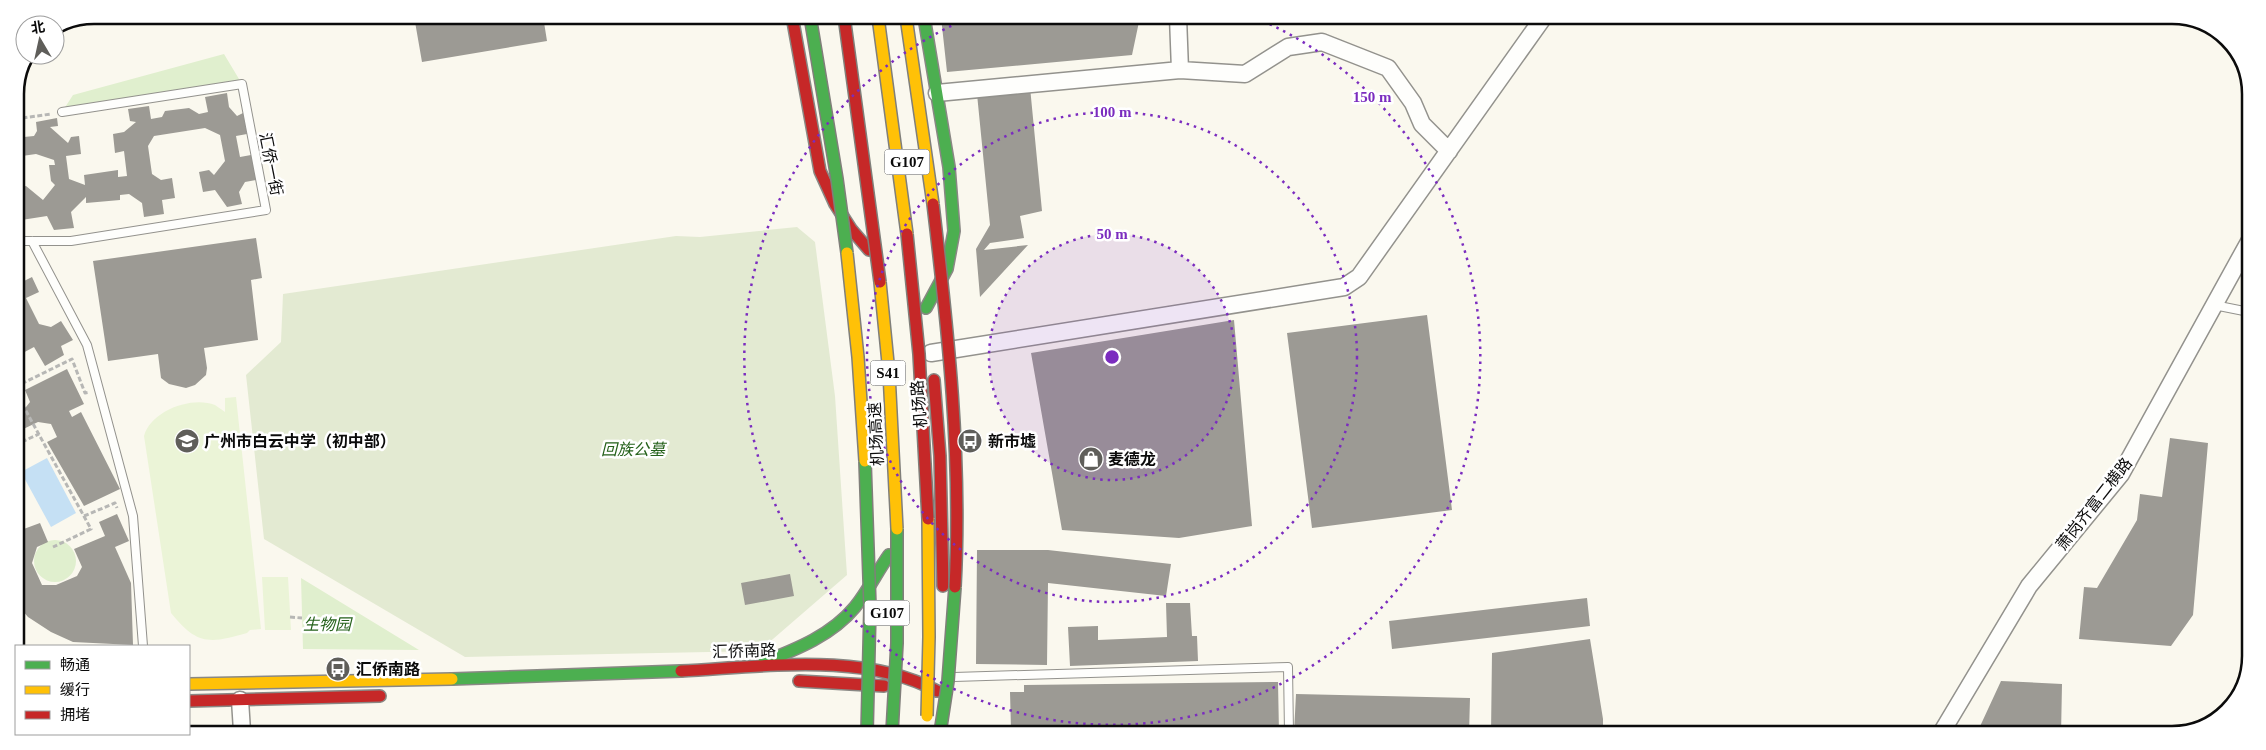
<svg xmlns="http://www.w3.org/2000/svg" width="2266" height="750" font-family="'Times New Roman','Noto Sans SC',serif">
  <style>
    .green { fill: #e0efce }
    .cemetery { fill: #e3ead2 }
    .pitch { fill: #ebf4d7 }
    .water { fill: #c5e0f4 }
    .building { fill: #9c9a94 }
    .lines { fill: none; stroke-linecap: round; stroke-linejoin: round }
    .lane-casing { stroke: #93928d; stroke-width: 10 }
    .street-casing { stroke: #93928d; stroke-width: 19 }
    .fast-casing { stroke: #898884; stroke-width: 14 }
    .slow-casing { stroke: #898884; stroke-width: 14 }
    .jam-casing { stroke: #898884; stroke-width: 14 }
    .path { stroke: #b7b7b5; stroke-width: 3; stroke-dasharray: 5 2.5; stroke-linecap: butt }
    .lane { stroke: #fefefc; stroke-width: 8 }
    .street { stroke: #fefefc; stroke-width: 16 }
    .fast { stroke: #4caf50; stroke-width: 11 }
    .slow { stroke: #ffc107; stroke-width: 11 }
    .jam { stroke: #c62828; stroke-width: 11 }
    .fast-bridge-casing { stroke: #807f7a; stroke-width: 14; stroke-linecap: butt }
    .slow-bridge-casing { stroke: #807f7a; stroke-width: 14; stroke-linecap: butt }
    .jam-bridge-casing { stroke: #807f7a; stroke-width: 14; stroke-linecap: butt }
    .fast-bridge { stroke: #4caf50; stroke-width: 11 }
    .slow-bridge { stroke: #ffc107; stroke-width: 11 }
    .jam-bridge { stroke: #c62828; stroke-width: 11 }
    .ring { fill: none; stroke: #7b2cbf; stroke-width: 2.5; stroke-dasharray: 2.5 5 }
    .labels { text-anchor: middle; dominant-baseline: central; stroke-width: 5; stroke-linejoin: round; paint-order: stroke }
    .shield { fill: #fff; stroke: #545454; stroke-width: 1 }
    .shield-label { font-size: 15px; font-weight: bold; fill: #0b0b0b }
    .street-label { font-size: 16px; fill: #0b0b0b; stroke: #fff }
    .poi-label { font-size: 16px; font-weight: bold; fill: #0b0b0b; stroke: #fff; text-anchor: start }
    .park-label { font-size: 16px; font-style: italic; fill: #26621c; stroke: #fff }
    .rim { fill: none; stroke: #0b0b0b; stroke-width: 2.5 }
    .centre { fill: #7b2cbf; stroke: #fff; stroke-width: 2.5 }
    .ring-label { font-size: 15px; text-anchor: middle; font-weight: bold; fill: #7b2cbf; stroke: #fff; stroke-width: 5; stroke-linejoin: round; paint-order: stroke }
  </style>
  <rect width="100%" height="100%" fill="#faf8ee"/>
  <path class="green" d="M224 54 242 84 62 112 73 95Z
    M34 561a21 21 0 1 1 42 0a21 21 0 1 1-42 0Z
    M301 578 419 650 303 649Z"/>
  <path class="cemetery" d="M797 227 815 242 835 396 847 575 759 651 465 657 264 539 246 375 281 342 283 294 676 236 700 237Z"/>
  <path class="pitch" d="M236 397 261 629 250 630 247 633C209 644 197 645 171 613L144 436C151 411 191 396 215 405 218 407 222 410 225 412V398Z
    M262 577H288L291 630H265Z"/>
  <path class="water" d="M47 458 76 513 51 527 21 472Z"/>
  <path class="building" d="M414 16H543L547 41 422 62Z
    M941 17H1140L1132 55 947 72Z
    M1030 87 1042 211 1020 216 1024 238 990 243 984 250 1028 245 980 297 976 249 990 225 977 94Z
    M227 93 229 107 237 116 243 113 247 134 236 136 240 157 251 155 256 180 245 182 239 192 242 204 227 207 215 190 203 192 199 172 209 170 214 175 225 161 220 135 205 128 154 136 148 146 152 174 161 180 172 178 175 198 162 200 164 214 144 217 142 203 129 194 120 195V200L86 203V197L71 212 74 228 54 230 47 216 15 221V188L26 186 43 200 55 185 51 181 49 165H55L54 160 36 154 15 157V127L17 126 19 135 24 137 34 136 37 131 36 122 57 118 58 126 50 127 68 143 71 137 79 136 81 154 66 156 69 179 85 185 84 175 118 170V177L127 176 124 151 115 153 113 134 124 132 136 122 130 121 128 109 149 106 151 119 162 117 165 111 189 108 199 114 208 112 205 97Z
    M256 238 262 278 251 280 258 340 204 348 207 368 206 375 195 385 186 388 169 384 161 378 158 354 108 361 93 261Z
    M32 277 39 292 26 298 39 324 51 327 61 321 73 340 61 346 64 355 45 366 34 347 19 355 15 349 17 327 15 323V279L22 282Z
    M1427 315 1452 510 1312 528 1287 333Z
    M1234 320 1252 526 1179 538 1062 530 1031 353Z
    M67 369 84 404 69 411 72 417 81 412 120 489 84 506 47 442 57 437 51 424 38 422 15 433V412L26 407 30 402 25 390Z
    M2170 438 2208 443 2193 615 2171 646 2079 639 2084 587 2097 588 2137 520 2140 494 2162 497Z
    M15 483 21 498 15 501Z
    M117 514 129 541 115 547 131 583 133 645 73 642 51 632 28 617 15 602V597L19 595 23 587 15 571V516L21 530 40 523 48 542 37 547 32 563 42 585H56L77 576 82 567 74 549 105 536 99 522Z
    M977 550H1048L1171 564 1166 596 1048 583 1047 665 976 664Z
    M790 574 794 596 745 605 741 583Z
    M1587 598 1590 626 1392 649 1389 621Z
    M1166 603H1190L1192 636H1197L1198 661 1070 666 1068 627 1098 626V640L1167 637Z
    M1590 639 1603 719V734H1491L1492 653Z
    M2001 681 2062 684 2061 735H1976Z
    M1278 682 1279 733H1013L1011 730 1010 692H1024V685Z
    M1296 694 1470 698 1469 734 1294 733Z"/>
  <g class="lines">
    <defs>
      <path id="lane" d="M15 241H71L266 210 242 84 62 112
        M32 241 87 345 133 516 143 646
        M2214 305 2249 312
        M954 677 1288 667 1289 733"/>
      <path id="street" d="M1178 17 1180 70
        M937 93 1180 70 1245 74 1288 47 1322 42 1388 68 1413 103 1422 124 1449 151
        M931 353 1344 287 1359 277 1543 18
        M240 700 242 731
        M1940 735 2029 586 2121 474 2250 240"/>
      <path id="fast" d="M924 17 949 167 954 231 947 269 926 308
        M16 662V663
        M764 662C797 649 832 635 855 607 868 591 877 572 889 555
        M452 679 681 671"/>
      <path id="slow" d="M189 684 452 679"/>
      <path id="jam" d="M792 16 820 171 835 204 851 229 869 250
        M934 380 940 456 943 586
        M681 671C762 667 863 651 937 691
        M799 681 884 686
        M189 701 380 696"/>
    </defs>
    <use href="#lane" class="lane-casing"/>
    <use href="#street" class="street-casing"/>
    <use href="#fast" class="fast-casing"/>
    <use href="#slow" class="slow-casing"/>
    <use href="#jam" class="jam-casing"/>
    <path class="path" d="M15 119 51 114
      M15 369 22 383
      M15 387 72 359 85 393 90 392
      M15 391 91 529 53 547
      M15 445 39 434
      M84 516 115 503 117 508
      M290 617 302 618"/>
    <use href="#lane" class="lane"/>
    <use href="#street" class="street"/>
    <use href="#fast" class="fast"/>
    <use href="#slow" class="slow"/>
    <use href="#jam" class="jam"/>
    <defs>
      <path id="fast-bridge" d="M810 16 837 179 847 253
        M865 461 870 607 867 732
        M892 732 897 643V529
        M940 733 948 681 955 587"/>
      <path id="slow-bridge" d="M878 17 907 234
        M906 17 933 204
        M847 253 858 357 865 461
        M880 282 889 373 897 529
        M927 716 929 637 928 519"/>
      <path id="jam-bridge" d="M844 16 880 282
        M933 204C948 330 962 459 955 587
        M907 234 919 354 928 519"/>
    </defs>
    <use href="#fast-bridge" class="fast-bridge-casing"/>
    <use href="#slow-bridge" class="slow-bridge-casing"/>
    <use href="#jam-bridge" class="jam-bridge-casing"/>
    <use href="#fast-bridge" class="fast-bridge"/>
    <use href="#slow-bridge" class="slow-bridge"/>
    <use href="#jam-bridge" class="jam-bridge"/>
  </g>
  <circle cx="1112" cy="357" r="123" fill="#7b2cbf" fill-opacity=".12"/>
  <g class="ring">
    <circle cx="1112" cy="357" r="123"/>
    <circle cx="1112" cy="357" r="245"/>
    <path d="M1256 18A368 368 0 1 1 971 17"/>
  </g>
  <defs>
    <symbol id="school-disc" viewBox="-11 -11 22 22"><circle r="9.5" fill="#5f5e5a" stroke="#fff"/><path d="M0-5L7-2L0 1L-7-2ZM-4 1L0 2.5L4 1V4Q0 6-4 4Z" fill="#fff"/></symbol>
    <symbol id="bus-disc" viewBox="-11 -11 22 22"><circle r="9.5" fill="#5f5e5a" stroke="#fff"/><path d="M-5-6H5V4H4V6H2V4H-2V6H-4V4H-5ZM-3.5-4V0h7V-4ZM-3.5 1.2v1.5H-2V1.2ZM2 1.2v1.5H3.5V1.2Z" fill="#fff"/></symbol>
    <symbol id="shop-disc" viewBox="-11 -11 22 22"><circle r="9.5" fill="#5f5e5a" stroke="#fff"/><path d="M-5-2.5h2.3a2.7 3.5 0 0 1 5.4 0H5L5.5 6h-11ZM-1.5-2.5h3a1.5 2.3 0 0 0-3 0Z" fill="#fff"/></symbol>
  </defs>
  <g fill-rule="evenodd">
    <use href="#school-disc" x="173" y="427" width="28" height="28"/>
    <use href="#bus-disc" x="956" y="427" width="28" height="28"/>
    <use href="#shop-disc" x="1077" y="445" width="28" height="28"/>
    <use href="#bus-disc" x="324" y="655" width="28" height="28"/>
  </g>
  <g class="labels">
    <g class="shield">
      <rect x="884.5" y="149.5" width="45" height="25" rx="4"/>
      <rect x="870.5" y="360.5" width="35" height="25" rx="4"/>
      <rect x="864.5" y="600.5" width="45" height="25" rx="4"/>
    </g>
    <g class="shield-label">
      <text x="907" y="162">G107</text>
      <text x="888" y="373">S41</text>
      <text x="887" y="613">G107</text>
    </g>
    <g class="street-label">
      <text transform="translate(271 164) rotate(79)">汇侨一街</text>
      <text transform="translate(919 404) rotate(-95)">机场路</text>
      <text transform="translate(876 434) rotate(-93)">机场高速</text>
      <text transform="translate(2094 504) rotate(-52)">萧岗齐富二横路</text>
      <text transform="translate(744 651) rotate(-2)">汇侨南路</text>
    </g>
    <g class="poi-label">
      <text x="204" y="441">广州市白云中学（初中部）</text>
      <text x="988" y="441">新市墟</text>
      <text x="1108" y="459">麦德龙</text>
      <text x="356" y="669">汇侨南路</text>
    </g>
    <g class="park-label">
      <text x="633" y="449">回族公墓</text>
      <text x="327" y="624">生物园</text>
    </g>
  </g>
  <path d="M0 0H2266V750H0ZM94 24H2172A70 70 0 0 1 2242 94V656A70 70 0 0 1 2172 726H94A70 70 0 0 1 24 656V94A70 70 0 0 1 94 24Z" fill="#fff" fill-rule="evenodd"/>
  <path class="rim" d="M94 24H2172A70 70 0 0 1 2242 94V656A70 70 0 0 1 2172 726H94A70 70 0 0 1 24 656V94A70 70 0 0 1 94 24Z"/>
  <circle cx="1112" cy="357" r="8" class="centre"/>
  <g class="ring-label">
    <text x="1372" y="102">150 m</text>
    <text x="1112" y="117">100 m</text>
    <text x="1112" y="239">50 m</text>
  </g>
  <rect x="15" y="645" width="175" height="90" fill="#ffffff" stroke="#9d9d9d"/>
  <rect x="25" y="661" width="25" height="8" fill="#4caf50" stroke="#9d9d9d"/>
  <text x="60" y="670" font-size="15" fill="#0b0b0b">畅通</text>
  <rect x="25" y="686" width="25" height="8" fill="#ffc107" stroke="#9d9d9d"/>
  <text x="60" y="695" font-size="15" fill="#0b0b0b">缓行</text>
  <rect x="25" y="711" width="25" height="8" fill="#c62828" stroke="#9d9d9d"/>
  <text x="60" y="720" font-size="15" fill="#0b0b0b">拥堵</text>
  <g transform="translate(40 40) rotate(351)"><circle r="24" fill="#ffffff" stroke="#9d9d9d"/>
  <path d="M0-4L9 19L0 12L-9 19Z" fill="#5f5e5a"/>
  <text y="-8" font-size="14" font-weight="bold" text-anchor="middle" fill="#0b0b0b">北</text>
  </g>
</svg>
